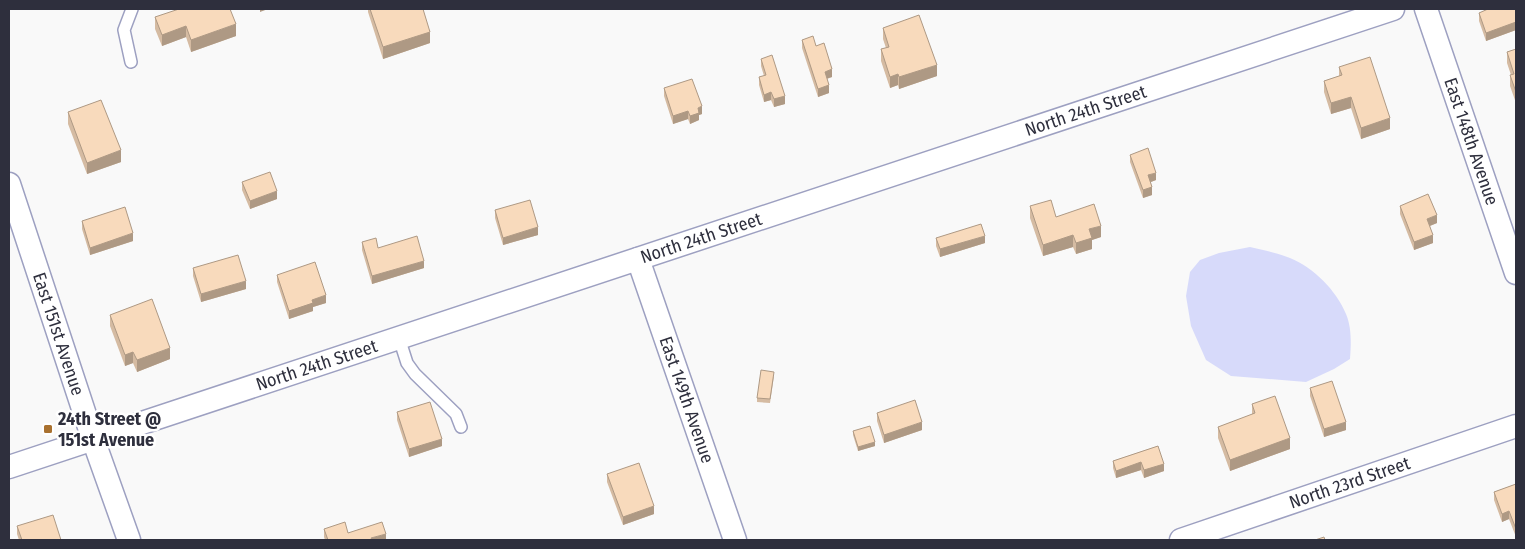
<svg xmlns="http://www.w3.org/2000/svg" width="1525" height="549" font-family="'Fira Sans Condensed',sans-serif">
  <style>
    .green { fill: #d7dafa }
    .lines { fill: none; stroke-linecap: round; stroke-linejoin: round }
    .lane-casing { stroke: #9da0c1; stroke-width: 14 }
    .street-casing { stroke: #9da0c1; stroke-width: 25 }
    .lane { stroke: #fff; stroke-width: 11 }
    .street { stroke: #fff; stroke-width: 22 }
    .wall { fill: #d5bba2 }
    .shaded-wall { fill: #ae9984 }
    .building { fill: #f8dabc; stroke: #ae9984 }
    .poi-dot { fill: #a9712f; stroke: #fff; stroke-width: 2 }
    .labels { text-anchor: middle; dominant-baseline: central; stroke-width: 5; stroke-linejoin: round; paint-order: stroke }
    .street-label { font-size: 18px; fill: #2e2f3d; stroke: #fff }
    .poi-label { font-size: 18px; font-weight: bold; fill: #2e2f3d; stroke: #fff; text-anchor: start }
  </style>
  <rect width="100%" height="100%" fill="#f9f9f9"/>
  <path class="green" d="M1250 247C1263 250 1278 253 1290 258 1314 268 1336 290 1346 314 1352 328 1351 345 1350 359L1334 369 1306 382 1231 376 1206 360 1191 326 1186 296 1190 272 1200 260 1219 253Z"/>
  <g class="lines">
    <defs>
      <path id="lane" d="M131 62 124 30 132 9
        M399 338 407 363 415 374 456 414 461 427"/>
      <g id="street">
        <path id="s1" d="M1426 9 1516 273"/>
        <path id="s2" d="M9 184 93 439 129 540"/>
        <path id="s3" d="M638 259 735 540"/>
        <path id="s4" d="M9 467 1393 9"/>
        <path id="s5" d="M1181 540 1516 426"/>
      </g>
    </defs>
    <use href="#lane" class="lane-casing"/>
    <use href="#street" class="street-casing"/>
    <use href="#lane" class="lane"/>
    <use href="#street" class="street"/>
  </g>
  <path class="wall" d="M368 9H423L430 43 383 59 368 12Z
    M1486 9H1516V30L1486 41 1479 21V13L1486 10Z
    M155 17 236 36 191 52 186 37 162 46 155 29Z
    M883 28 937 76 899 89 898 85 890 88 881 61V49L886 48 883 39Z
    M802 40 816 46 832 77 827 79 829 93 818 97 802 48Z
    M1516 49V103L1510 86V75H1511L1507 63V52Z
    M761 59 785 104 774 107 771 100 764 102 759 85V77L764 76 761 66Z
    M1339 67 1390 129 1361 139 1351 108 1331 114 1324 92V81L1339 76Z
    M664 88 702 114 699 115V120L690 124 688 119 673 124 664 96Z
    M68 112 121 162 87 174 68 124Z
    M1130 155 1156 180 1151 182 1152 195 1143 198 1130 162Z
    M242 182 277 199 250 209 242 190Z
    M1030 206 1056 217 1101 237 1092 240V249L1076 254 1073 247 1043 256 1030 218Z
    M1400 206 1437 223 1430 226 1433 243 1414 250 1400 214Z
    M495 210 538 235 503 245 495 218Z
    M82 221 133 241 90 255 82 229Z
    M936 238 985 243 940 257 936 246Z
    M362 242 424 268 372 284 362 250Z
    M193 268 246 289 201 302 193 276Z
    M277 275 326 303 313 307V311L289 319 277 282Z
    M110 315 170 359 137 372 133 363 125 366 110 326Z
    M774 376 770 403 757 402V398Z
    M1310 388 1346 430 1324 437 1310 396Z
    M1252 404 1290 449 1230 471 1218 438V427L1252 415Z
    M397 412 442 446 409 457 397 420Z
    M877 413 922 430 884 443 877 421Z
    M853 431 875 446 858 451 853 435Z
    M1158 446 1164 471 1144 478 1141 470 1116 478 1113 468V461Z
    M607 474 654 514 623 525 607 482Z
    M1516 484V537L1509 519 1502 522 1494 500V492Z
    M17 526 61 540H19L17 534Z
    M324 529 348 533 386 540H325L324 537Z"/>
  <path class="shaded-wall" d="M260 9H268L260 12Z
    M1516 22V30L1486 41V33Z
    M236 24V36L191 52V40Z
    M186 26V37L162 46V35Z
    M430 32V43L383 59V47Z
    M937 65V76L899 89V77Z
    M832 69V77L825 79V72Z
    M898 74V85L890 88V77Z
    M829 85V93L818 97V89Z
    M771 92V100L764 102V95Z
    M785 96V104L774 107V99Z
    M1351 97V108L1331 114V103Z
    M702 106V114L699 115V120L690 124V116L698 108Z
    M688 111V119L673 124V116Z
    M1390 118V129L1361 139V128Z
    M121 150V162L87 174V163Z
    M1156 173V180L1148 183V175Z
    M1152 187V195L1143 198V190Z
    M277 191V199L250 209V201Z
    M1437 215V223L1427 227V219Z
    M1101 226V237L1092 240V249L1076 254V243L1089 229Z
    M538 227V235L503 245V238Z
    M133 233V241L90 255V248Z
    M1073 235V247L1043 256V245Z
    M1433 235V243L1414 250V242Z
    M985 236V243L940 257V249Z
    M424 261V268L372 284V276Z
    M246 281V289L201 302V294Z
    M326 295V303L313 307V311L289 319V311L312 300Z
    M170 348V359L137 372V360Z
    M133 352V363L125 366V355Z
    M922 422V430L884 443V435Z
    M1346 422V430L1324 437V429Z
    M1290 438V449L1230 471V460Z
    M442 439V446L409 457V449Z
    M875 442V446L858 451V447Z
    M1141 462V470L1116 478V471Z
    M1164 464V471L1144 478V470Z
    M654 506V514L623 525V517Z
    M1509 511V519L1502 522V514Z
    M386 534V540H371V538Z"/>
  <path class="building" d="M179 9H230L236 24 191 40 186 26 162 35 155 17Z
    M370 9H423L430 32 383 47Z
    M1488 9H1516V22L1486 33 1479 13Z
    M919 15 937 65 899 77 898 74 890 77 881 49 889 47 883 28Z
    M813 36 816 46 824 43 832 69 825 72 829 85 818 89 802 40Z
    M1516 49V92L1510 75 1514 74 1507 52Z
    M772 55 785 96 774 99 771 92 764 95 759 77 766 75 761 59Z
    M1370 57 1390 118 1361 128 1351 97 1331 103 1324 81 1342 75 1339 67Z
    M692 79 702 106 698 108 699 113 690 116 688 111 673 116 664 88Z
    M101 100 121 150 87 163 68 112Z
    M1148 148 1156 173 1148 175 1152 187 1143 190 1130 155Z
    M270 172 277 191 250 201 242 182Z
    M1428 194 1437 215 1427 219 1433 235 1414 242 1400 206Z
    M530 200 538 227 503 238 495 210Z
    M1051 200 1056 217 1094 204 1101 226 1089 229 1092 238 1076 243 1073 235 1043 245 1030 206Z
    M125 207 133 233 90 248 82 221Z
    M981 224 985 236 940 249 936 238Z
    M417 236 424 261 372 276 362 242 376 238 378 248Z
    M238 255 246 281 201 294 193 268Z
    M315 262 326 295 312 300 313 303 289 311 277 275Z
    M152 299 170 348 137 360 133 352 125 355 110 315Z
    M761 370 774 372 770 399 757 398Z
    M1332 381 1346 422 1324 429 1310 388Z
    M1275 396 1290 438 1230 460 1218 427 1255 413 1252 404Z
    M915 400 922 422 884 435 877 413Z
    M430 402 442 439 409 449 397 412Z
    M870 426 875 442 858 447 853 431Z
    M1158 446 1164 464 1144 470 1141 462 1116 471 1113 461Z
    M639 463 654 506 623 517 607 474Z
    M1516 484V529L1509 511 1502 514 1494 492Z
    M53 515 61 540H22L17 526Z
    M345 522 348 533 382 522 386 534 371 538 372 540H328L324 529Z
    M1324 537 1325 540H1315Z"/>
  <rect class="poi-dot" x="43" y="424" width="10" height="10" rx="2.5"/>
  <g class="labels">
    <g class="street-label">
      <text stroke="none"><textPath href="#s4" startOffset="1134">North 24th Street</textPath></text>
      <text stroke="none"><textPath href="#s1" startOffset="140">East 148th Avenue</textPath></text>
      <text stroke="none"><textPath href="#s4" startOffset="729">North 24th Street</textPath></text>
      <text stroke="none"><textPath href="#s2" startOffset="158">East 151st Avenue</textPath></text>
      <text stroke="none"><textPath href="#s4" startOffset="324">North 24th Street</textPath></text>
      <text stroke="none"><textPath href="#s3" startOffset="149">East 149th Avenue</textPath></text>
      <text stroke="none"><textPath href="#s5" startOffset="178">North 23rd Street</textPath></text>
    </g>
    <g class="poi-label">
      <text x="58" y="419">24th Street @<tspan x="58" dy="21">151st Avenue</tspan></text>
    </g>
  </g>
  <rect width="1525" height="549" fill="none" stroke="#2e2f3d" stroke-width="20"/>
</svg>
